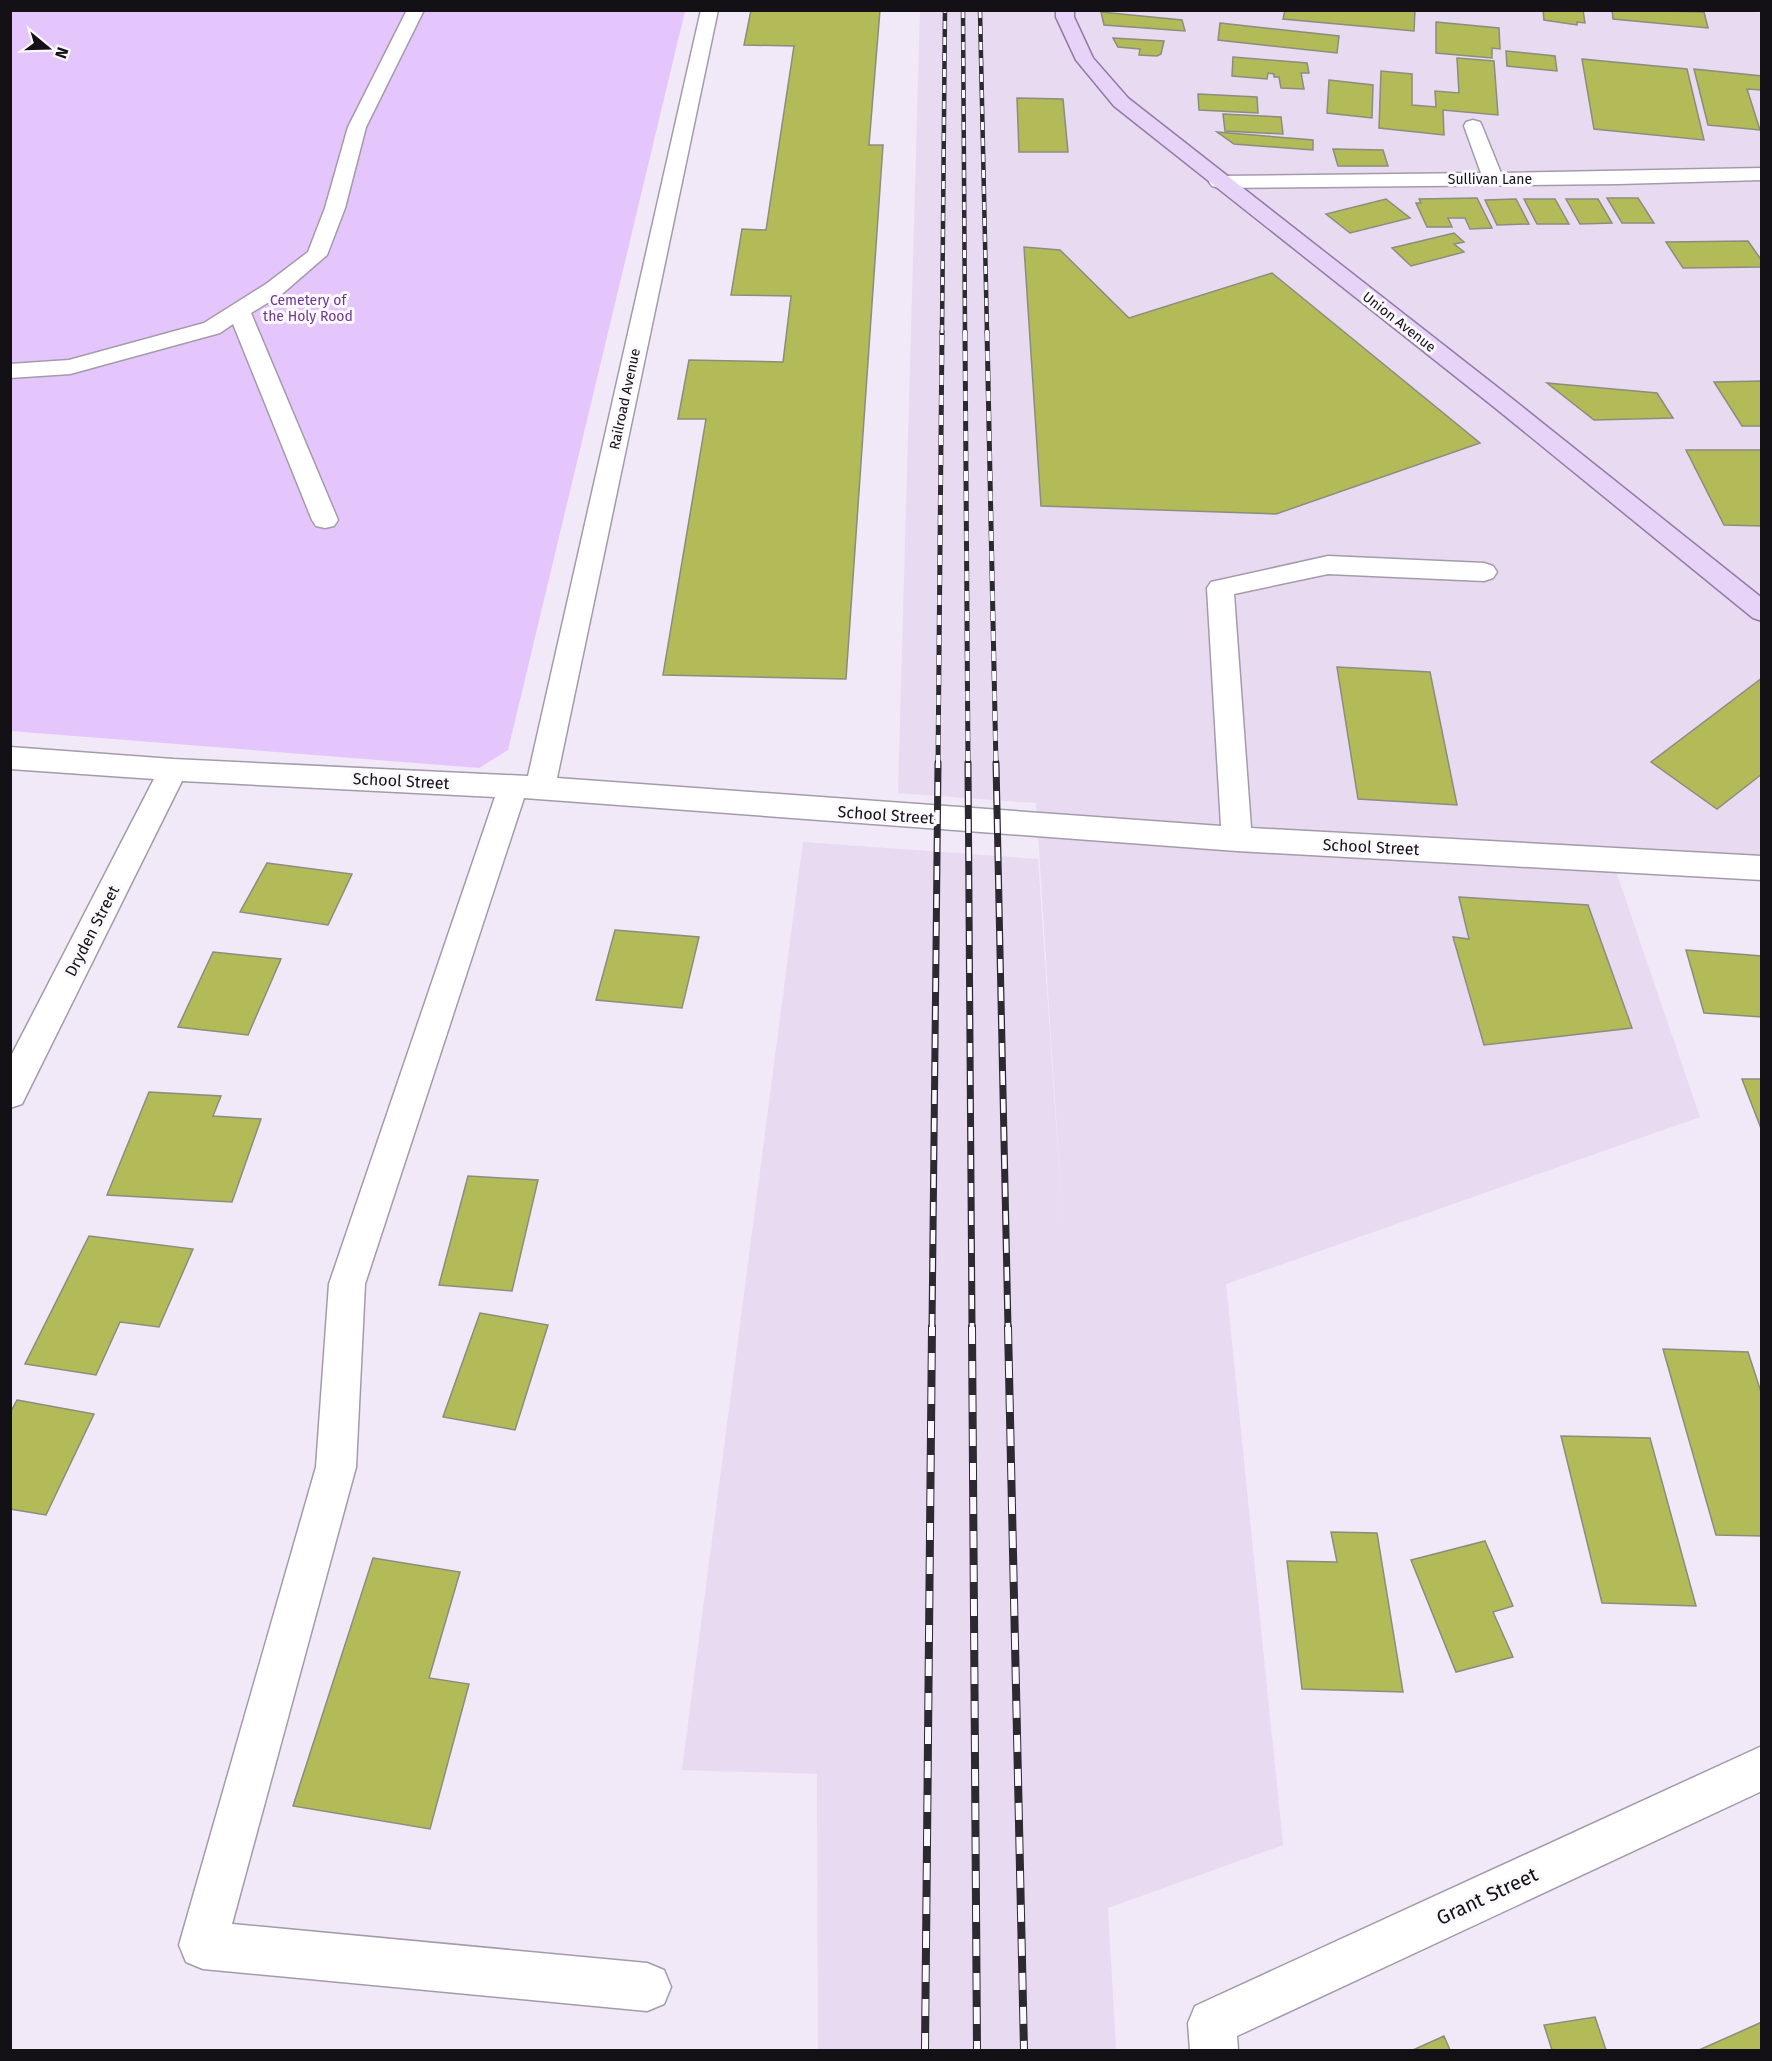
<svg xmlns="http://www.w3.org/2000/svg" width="1772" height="2061" font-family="'Fira Sans',sans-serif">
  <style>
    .built { fill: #e7daf1 }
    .green { fill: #e4c6fc }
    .building { fill: #b2bb58; stroke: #8b8d7d; stroke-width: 1.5 }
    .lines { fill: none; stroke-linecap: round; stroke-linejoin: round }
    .minor-casing { stroke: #a49baa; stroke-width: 3 }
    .major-casing { stroke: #927ba4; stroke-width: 3 }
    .minor { fill: #fff; fill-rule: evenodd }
    .major { fill: #e7d3f7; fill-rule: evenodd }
    .rail-far3-casing { stroke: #2c2930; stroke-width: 4.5 }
    .rail-far2-casing { stroke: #2c2930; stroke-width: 5 }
    .rail-far1-casing { stroke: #2c2930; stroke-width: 7 }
    .rail-casing { stroke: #2c2930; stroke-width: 8 }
    .rail-far3 { stroke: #fbf8fe; stroke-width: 3; stroke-dasharray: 8; stroke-linecap: butt }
    .rail-far2 { stroke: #fbf8fe; stroke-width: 4; stroke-dasharray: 10; stroke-linecap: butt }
    .rail-far1 { stroke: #fbf8fe; stroke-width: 4.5; stroke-dasharray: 14; stroke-linecap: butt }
    .rail { stroke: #fbf8fe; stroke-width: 6; stroke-dasharray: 17; stroke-linecap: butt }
    .labels { text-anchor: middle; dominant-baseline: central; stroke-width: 6; stroke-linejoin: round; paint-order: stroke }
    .far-street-label { font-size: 14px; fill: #131016; stroke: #fbf8fe }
    .far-park-label { font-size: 14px; fill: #6f3593; stroke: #fbf8fe }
    .street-label { font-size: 16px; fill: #131016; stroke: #fbf8fe }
    .near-street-label { font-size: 20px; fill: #131016; stroke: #fbf8fe }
  </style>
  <rect width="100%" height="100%" fill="#f1e8f8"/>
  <path class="built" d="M1736 10 1761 13V868L1612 860 1700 1117 1226 1284 1283 1845 1108 1908 1116 2050H818L817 1774 682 1770 803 842 1038 859 1064 1240 1036 803 898 793 920 11Z"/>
  <path class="green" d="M10 11H685L508 750 479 768 11 731Z"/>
  <path class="building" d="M751 10H880L869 145H883L846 679 663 675 706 419H678L689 360 783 362 791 296 731 295 742 229 766 230 794 46 744 45Z
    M1285 10H1415L1414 31 1283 19Z
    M1543 10H1583L1585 23 1577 22V25L1544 20Z
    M1612 10 1704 12 1708 28 1613 19Z
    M1101 12 1182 20 1185 31 1104 25Z
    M1436 22 1499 28 1500 49 1492 48V58L1436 53Z
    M1220 23 1339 36 1337 53 1218 40Z
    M1113 38 1164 41 1161 54 1157 56 1139 55 1140 49 1118 47Z
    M1506 51 1555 56 1557 71 1507 66Z
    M1233 57 1307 63 1309 73H1301L1304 89 1281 88 1279 77H1274V74L1268 73 1267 79 1232 76Z
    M1457 58 1494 61 1498 115 1443 110 1444 135 1379 128 1381 71 1412 74V105L1436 107 1435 91 1459 93Z
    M1582 59 1687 69 1704 140 1594 129Z
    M1694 69 1762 76V90L1747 89 1760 130 1708 125Z
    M1329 80 1373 85 1372 118 1327 113Z
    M1198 94 1257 97 1258 113 1199 110Z
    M1017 98 1063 99 1068 152H1019Z
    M1223 114 1281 117 1283 134 1225 131Z
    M1217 132 1313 140V150L1234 144Z
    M1333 149 1383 150 1388 166H1338Z
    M1477 198 1492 228 1470 229 1465 218H1448L1452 227H1427L1416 203H1421L1419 199Z
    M1607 198H1638L1654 223H1622Z
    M1386 199 1410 218 1350 233 1326 214Z
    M1516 199 1529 224 1497 225 1485 200Z
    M1524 199H1555L1569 224H1537Z
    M1566 199H1598L1612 223 1580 224Z
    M1454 233 1464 242 1454 244 1464 252 1411 266 1392 248Z
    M1748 241 1762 261V267L1683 268 1666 242Z
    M1024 247 1060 250 1129 318 1272 273 1480 443 1276 514 1041 506Z
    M1762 381V426H1742L1714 382Z
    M1547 383 1657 393 1673 418 1594 420Z
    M1686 450H1762V526L1724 525Z
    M1337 667 1430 672 1457 805 1358 799Z
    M1762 678V774L1717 809 1651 762Z
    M267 863 352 874 328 925 240 912Z
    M1459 897 1588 905 1632 1028 1484 1045 1453 937 1469 939Z
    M615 930 699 937 682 1008 596 1000Z
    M1686 950 1762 956V1017L1704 1013Z
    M213 952 281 959 248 1035 178 1027Z
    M1742 1079H1762V1131Z
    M149 1092 221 1096 213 1116 261 1119 232 1202 107 1195Z
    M468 1176 538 1180 512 1291 439 1285Z
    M89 1236 193 1249 159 1327 120 1322 96 1375 25 1364Z
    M480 1313 548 1325 515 1430 443 1417Z
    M1663 1349 1748 1352 1762 1395V1536L1716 1535Z
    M17 1400 94 1414 46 1515 10 1509V1413Z
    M1561 1436 1650 1438 1696 1606 1602 1603Z
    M1331 1532 1377 1533 1403 1692 1302 1689 1287 1561 1337 1562Z
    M1485 1541 1513 1606 1493 1612 1513 1657 1456 1672 1411 1560Z
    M373 1558 460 1572 429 1678 469 1684 430 1829 293 1806Z
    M1595 2017 1606 2050H1552L1544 2025Z
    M1762 2022V2050H1699Z
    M1444 2036 1450 2050H1413Z"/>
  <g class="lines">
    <defs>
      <path id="minor" d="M407 10H424L366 127 345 208 327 255 282 294 251 313 338 520 334 526 325 528 316 526 312 520 233 324 220 333 70 374 10 378V364L69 360 204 323 266 284 308 252 325 208 348 127Z
        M701 10H718L557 778 1221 826 1207 588 1211 582 1328 556 1484 563 1493 566 1497 572 1493 578 1484 581 1328 574 1234 594 1251 828 1762 856V880L1237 851 524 798 365 1284 356 1467 232 1924 647 1963 664 1970 671 1987 664 2004 647 2011 203 1969 186 1962 179 1945 316 1467 329 1284 495 797 182 781 22 1104 10 1108V1058L154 779 10 769V747L173 759 528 776Z
        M1473 120 1480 122 1482 126 1501 173 1762 168V180L1618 184 1219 188 1212 186 1209 182 1212 178 1219 176 1481 173 1464 126 1466 122Z
        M1762 1746V1791L1237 2036 1238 2050H1190L1188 2023 1195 2006Z"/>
      <path id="major" d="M1056 10H1074V17L1093 58 1128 98 1510 397 1762 598V621L1753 618 1494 407 1114 106 1076 60 1056 17Z"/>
    </defs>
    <use href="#minor" class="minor-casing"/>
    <use href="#major" class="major-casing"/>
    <use href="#minor" class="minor"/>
    <use href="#major" class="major"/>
    <defs>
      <path id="rail-far3" d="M963 10 965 333
        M980 10 987 333
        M942 333 945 10"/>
      <path id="rail-far2" d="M965 331 968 765
        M987 331 996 765
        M938 765 942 331"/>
      <path id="rail-far1" d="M968 763 972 1328
        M996 763 1008 1328
        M932 1328 938 763"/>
      <path id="rail" d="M972 1327 977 2050
        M1008 1327 1024 2050
        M925 2050 932 1327"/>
    </defs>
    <use href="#rail-far3" class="rail-far3-casing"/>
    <use href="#rail-far2" class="rail-far2-casing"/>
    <use href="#rail-far1" class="rail-far1-casing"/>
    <use href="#rail" class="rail-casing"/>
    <use href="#rail-far3" class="rail-far3"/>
    <use href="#rail-far2" class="rail-far2"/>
    <use href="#rail-far1" class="rail-far1"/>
    <use href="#rail" class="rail"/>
  </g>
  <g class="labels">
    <g class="far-street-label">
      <text x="1490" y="179">Sullivan Lane</text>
      <text transform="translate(1399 322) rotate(38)">Union Avenue</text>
      <text transform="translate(625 399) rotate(-78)">Railroad Avenue</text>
    </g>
    <g class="far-park-label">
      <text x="308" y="300">Cemetery of<tspan x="308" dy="16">the Holy Rood</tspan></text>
    </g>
    <g class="street-label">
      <text transform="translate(401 781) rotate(3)">School Street</text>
      <text transform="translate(886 815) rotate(4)">School Street</text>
      <text transform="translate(1371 847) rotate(3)">School Street</text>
      <text transform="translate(92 931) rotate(-63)">Dryden Street</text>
    </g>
    <g class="near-street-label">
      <text transform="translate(1487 1896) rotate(-25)">Grant Street</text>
    </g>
  </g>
  <rect width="1772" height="2061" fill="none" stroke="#131016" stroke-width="24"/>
  <g transform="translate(48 48) rotate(109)" stroke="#fbf8fe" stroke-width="4.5" paint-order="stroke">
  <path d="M0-4.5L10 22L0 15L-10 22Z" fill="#131016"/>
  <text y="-9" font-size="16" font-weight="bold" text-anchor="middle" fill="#131016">N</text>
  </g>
</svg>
